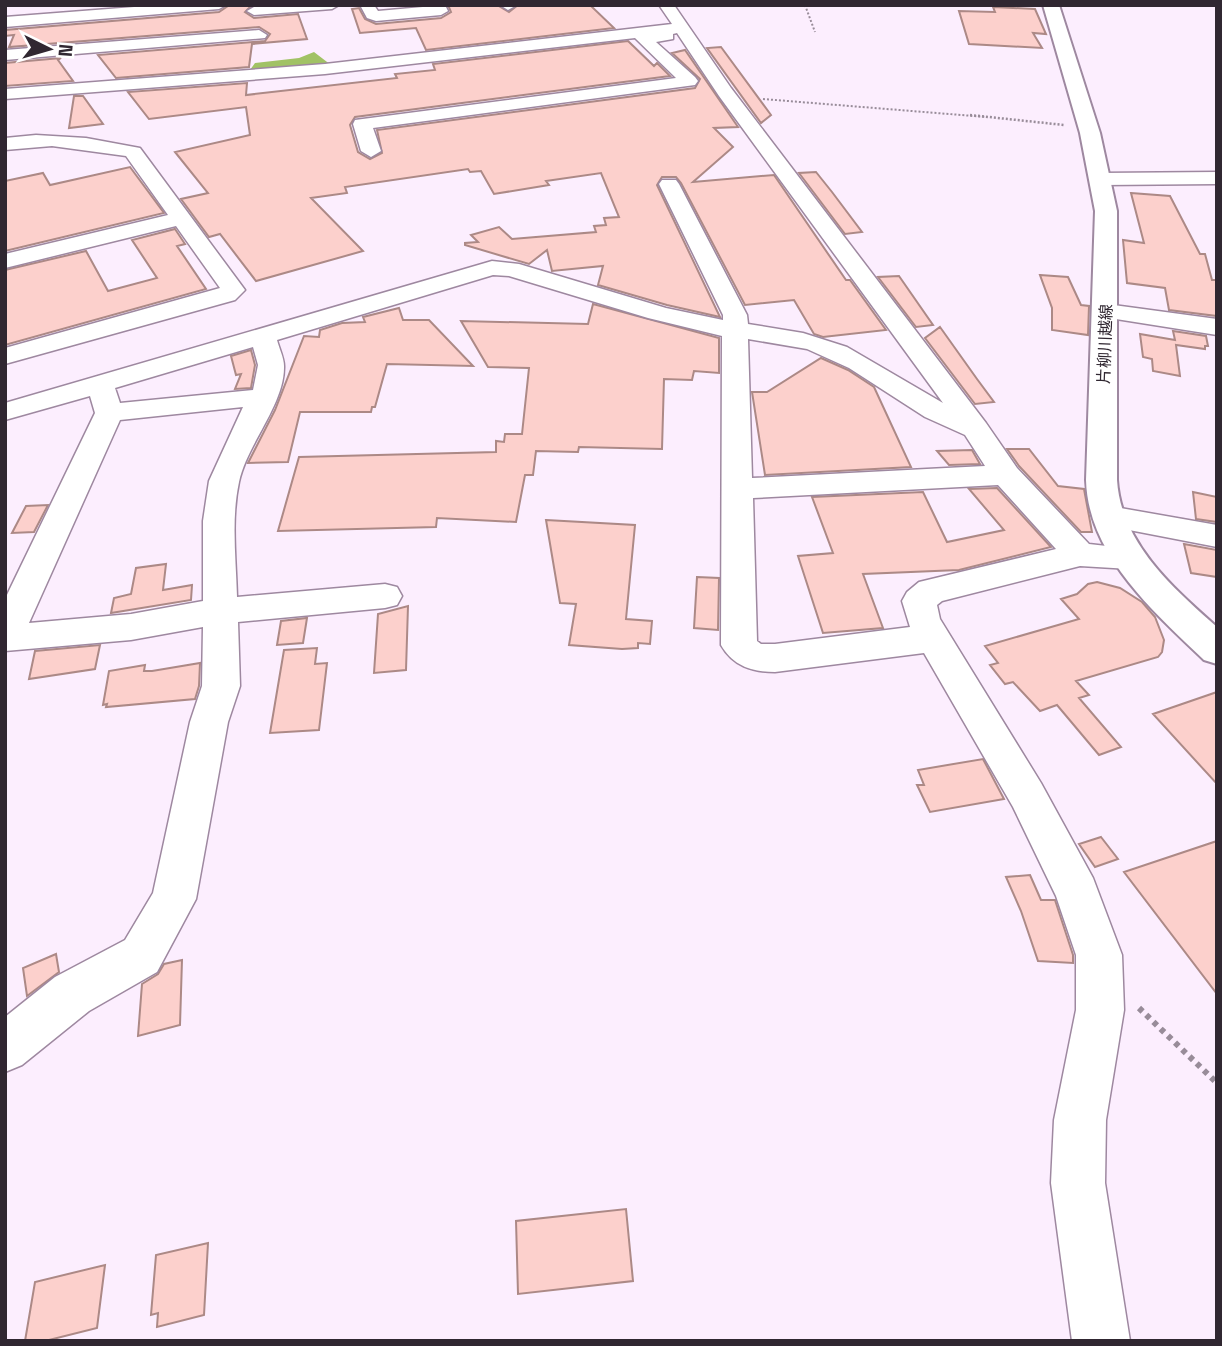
<svg xmlns="http://www.w3.org/2000/svg" width="1222" height="1346" font-family="'Space Grotesk','Noto Sans JP',sans-serif">
  <style>
    .forest { fill: #a1c265 }
    .building { fill: #fcd0cc; stroke: #ac8986; stroke-width: 2 }
    .lines { fill: none; stroke-linecap: round; stroke-linejoin: round }
    .minor-casing { stroke: #9e88a0; stroke-width: 3 }
    .major-casing { stroke: #9e88a0; stroke-width: 4 }
    .path-far2 { stroke: #988c99; stroke-width: 2; stroke-dasharray: 2 2; stroke-linecap: butt }
    .path-far1 { stroke: #988c99; stroke-width: 2.5; stroke-dasharray: 2 2; stroke-linecap: butt }
    .path { stroke: #988c99; stroke-width: 6; stroke-dasharray: 5 5; stroke-linecap: butt }
    .minor { fill: #fff; fill-rule: evenodd }
    .major { fill: #fff; fill-rule: evenodd }
    .labels { text-anchor: middle; dominant-baseline: central; stroke-width: 7; stroke-linejoin: round; paint-order: stroke }
    .far-street-label { font-size: 16px; fill: #302731; stroke: #fff }
  </style>
  <rect width="100%" height="100%" fill="#fceefe"/>
  <path class="forest" d="M314 52 331 65 250 70 255 63 299 58Z"/>
  <path class="building" d="M252 5 245 12 254 18 298 14 307 39 252 44 249 67 116 78 98 55 265 41 270 34 259 27 9 47 14 35 5 36V30L219 12 228 6Z
    M448 5H497L509 12 518 5H590L614 28 426 50 416 28 360 33 352 9 359 8 365 19 376 24 441 18 451 12Z
    M993 7 1035 9 1046 34 1033 33 1042 48 969 44 959 11 995 12Z
    M628 41 654 66 657 63 670 76 355 117 350 125 358 152 370 159 382 153 377 130 695 88 700 79 672 53 685 50 738 127 714 128 733 147 693 182 774 175 846 280H850L886 330 823 337 814 334 794 300 745 305 681 183 676 177H662L657 185 720 317 667 305 598 285 603 266 552 271 547 250 529 264 465 245V243L478 242 471 235 499 227 512 239 596 232 594 226 606 225 604 218 619 217 601 173 546 181 549 185 494 194 481 171 470 172 468 169 345 187 347 193 311 198 363 251 256 281 220 234 209 237 181 199 208 193 175 152 250 135 246 107 149 119 128 92 247 83 246 95 397 78 395 74 435 70 433 64Z
    M721 47 771 115 761 123 707 48Z
    M61 58 58 60 73 81 5 86V63Z
    M74 96H83L103 124 69 128Z
    M130 167 164 213 5 251V181L43 173 50 185Z
    M816 172 832 192 862 232 845 234 799 173Z
    M1131 193 1170 196 1200 254H1205L1212 280H1217V316L1169 310 1165 288 1127 283 1123 240 1144 243Z
    M175 229 185 244 177 246 206 289 5 345V270L86 251 108 291 157 278 132 240Z
    M1040 275 1068 277 1081 305 1089 306 1088 335 1052 330V308Z
    M899 276 933 325 916 327 878 277Z
    M593 304 719 338V373L694 371 692 380 664 379 662 449 579 447 578 452 536 451 533 475H525L516 522 437 518 436 527 278 531 299 457 496 452V441L504 442 505 434H522L529 368 488 367 461 321 588 324Z
    M399 308 403 320H429L473 366 387 364 375 407H372L371 412H300L288 462 248 463 275 410 304 336 319 337 320 330 342 323 365 322 363 317Z
    M940 327 977 379 994 402 975 404 925 338Z
    M1173 331 1206 336 1208 346H1205V349L1176 345 1180 376 1153 371 1152 359 1143 357 1140 334 1175 340Z
    M251 350 255 365 251 388 235 389 241 374 236 375 231 356Z
    M821 358 848 370 874 387 911 467 765 475 752 392H767Z
    M1007 449H1029L1058 486 1084 489 1092 532H1081L1019 466Z
    M972 450 980 464 949 465 937 451Z
    M997 488 1051 547 959 570 863 574 883 628 823 633 798 556 833 553 812 497 923 492 947 542 1004 530 969 489Z
    M1193 492 1217 497V522L1196 519Z
    M48 505 34 532 12 533 26 506Z
    M546 520 635 525 626 619 652 621 650 644 638 643V648L622 649 569 645 576 604 560 603Z
    M1184 544 1217 550V577L1191 573Z
    M166 564 163 590 192 585 191 600 111 613 114 598 131 594 136 568Z
    M697 577 719 578 718 630 694 628Z
    M1097 582 1120 588 1142 602 1155 617 1164 640 1162 652 1158 657 1076 681 1089 695 1079 698 1121 747 1099 755 1057 705 1040 711 1013 682 1005 684 990 665 998 663 985 646 1079 619 1061 599 1077 594 1088 584Z
    M408 606 406 670 374 673 378 614Z
    M307 618 303 643 277 645 281 621Z
    M100 645 95 669 29 679 35 651Z
    M317 648 315 664 327 663 319 730 270 733 284 650Z
    M200 663 199 686 195 699 106 707 107 704 103 705 109 671 145 665 144 671H152Z
    M1217 692V784L1153 714Z
    M983 759 1004 799 930 812 917 785H924L918 770Z
    M1101 837 1118 859 1095 867 1079 844Z
    M1217 841V994L1124 872Z
    M1030 875 1041 900H1055L1073 955V963L1038 961 1021 911 1006 877Z
    M56 954 59 972 27 996 23 968Z
    M182 960 180 1025 138 1036 142 984 158 974 164 964Z
    M626 1209 633 1281 518 1294 516 1221Z
    M208 1243 204 1315 157 1327 158 1313 151 1315 156 1255Z
    M105 1265 97 1328 45 1341H25L35 1282Z"/>
  <g class="lines">
    <defs>
      <path id="minor" d="M160 5H226L219 9 5 27V17Z
        M271 5H339L332 9 254 15 247 11 254 7Z
        M360 5H374L378 11 445 5 448 11 441 15 376 21 367 18Z
        M500 5H515V6L508 10Z
        M659 5H674L731 88 986 423 1017 468 1089 544 1142 550 1146 558 1142 566 1130 569 1080 566 942 601 937 605 940 619 1041 783 1093 878 1122 955 1124 1010 1106 1120 1105 1183 1130 1341H1072L1051 1183 1054 1120 1076 1010V955L1056 896 1013 807 924 653 775 672C752 672 733 666 721 645L722 336 648 318 509 276 493 275 277 340C279 348 284 358 284 366 285 404 247 444 239 482 231 519 236 559 237 597L385 584 397 587 402 596 397 605 385 608 238 622 240 686 228 722 196 899 157 972 89 1011 22 1065 5 1072V1017L55 977 125 940 153 893 190 722 202 686 203 627 131 640 5 651V599L95 413 90 396 5 420V403L492 261 519 264 666 308 723 320V315L659 184 662 180H676L679 184 747 315 748 324 803 333 847 347 943 403 719 96 677 33 673 34V39L656 42 695 77 698 81 695 85 373 128 381 151 371 157 361 151 353 124 355 120 676 78 635 38 325 74 5 99V89L325 64 672 24ZM748 339 807 349 849 368 925 417 965 435 985 466 752 478ZM253 347 258 365 253 390 120 403 115 388ZM243 407 209 481 203 521V601L131 614 29 623 120 420ZM998 485 1056 549 919 582 907 592 902 601 910 627 775 644H761L757 641 753 498Z
        M259 30 267 35 265 38 5 60V50Z
        M36 135 86 138 140 148 245 290 235 300 5 364V348L220 288 176 226 5 268V254L168 215 126 156 52 146 5 150V138Z
        M1217 172V184L1102 185 1095 183 1092 179 1095 175 1102 173Z
        M1106 304 1217 319V335L1097 316 1094 311 1097 306Z
        M1109 506 1217 525V547L1098 524 1093 517 1098 510Z"/>
      <path id="major" d="M1043 5H1059L1100 133 1117 211V480C1121 543 1173 588 1217 627V664L1204 660C1154 612 1088 555 1086 480L1095 211 1080 133Z"/>
    </defs>
    <use href="#minor" class="minor-casing"/>
    <use href="#major" class="major-casing"/>
    <path class="path-far2" d="M805 5 815 32
      M763 99 986 117"/>
    <path class="path-far1" d="M970 115 1064 125"/>
    <path class="path" d="M1139 1008 1217 1083"/>
    <use href="#minor" class="minor"/>
    <use href="#major" class="major"/>
  </g>
  <g class="labels">
    <g class="far-street-label">
      <text transform="translate(1105 344) rotate(-88)">片柳川越線</text>
    </g>
  </g>
  <rect width="1222" height="1346" fill="none" stroke="#302731" stroke-width="14"/>
  <g transform="translate(49 49) rotate(95)" stroke="#ffffff" stroke-width="5" paint-order="stroke">
  <path d="M0-5L12 26L0 18L-12 26Z" fill="#302731"/>
  <text y="-10" font-size="19" font-weight="bold" text-anchor="middle" fill="#302731">N</text>
  </g>
</svg>
